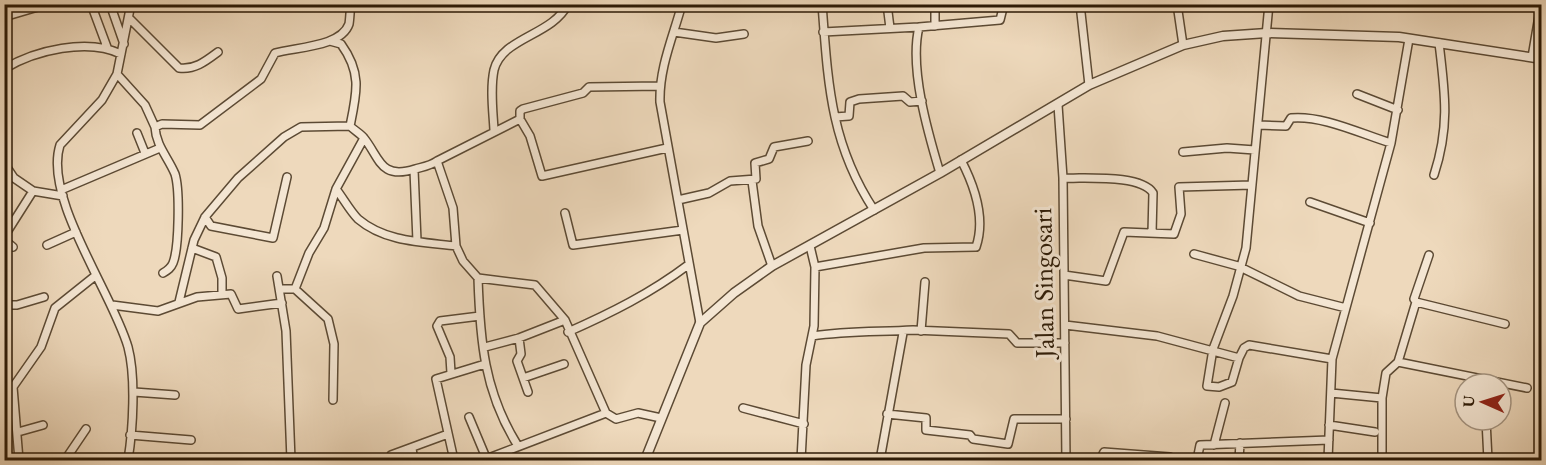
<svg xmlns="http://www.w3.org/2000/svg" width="1546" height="465" font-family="'EB Garamond',serif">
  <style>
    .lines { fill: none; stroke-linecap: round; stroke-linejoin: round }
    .minor-casing { stroke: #5c4a34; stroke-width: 10 }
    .tertiary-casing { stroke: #5c4a34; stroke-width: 11 }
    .minor { stroke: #f4e6d3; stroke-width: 7 }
    .tertiary { stroke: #f4e6d3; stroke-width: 8 }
    .labels { text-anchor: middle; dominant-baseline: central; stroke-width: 6; stroke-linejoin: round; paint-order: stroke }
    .street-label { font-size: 27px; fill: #2c1a06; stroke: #f4e6d3 }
  </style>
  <rect width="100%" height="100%" fill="#eed9bc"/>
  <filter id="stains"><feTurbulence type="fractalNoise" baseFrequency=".00333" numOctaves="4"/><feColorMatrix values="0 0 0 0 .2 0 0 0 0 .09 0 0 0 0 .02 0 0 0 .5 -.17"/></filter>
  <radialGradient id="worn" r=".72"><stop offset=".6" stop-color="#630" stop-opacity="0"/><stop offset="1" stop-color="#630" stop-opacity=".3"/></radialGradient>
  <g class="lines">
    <defs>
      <path id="minor" d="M91 4 107 47
        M110 4 124 44
        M682 4C673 37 659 68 660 102L700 323
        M692 4H716
        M822 4C828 82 830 143 874 210
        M887 4 890 28
        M935 4V26
        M1080 4 1089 85
        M1177 4 1183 45
        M4 17 48 4
        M129 18 179 68C195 70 206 61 218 52
        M674 32 716 38 744 34
        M823 32 919 27
        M330 41 341 44C362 73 357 92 350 126
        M1532 57 1541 4
        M4 69C35 50 88 38 121 54
        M117 74 145 105 155 127
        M1357 94 1398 110
        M1058 105 1063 178 1066 460
        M835 117 849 116 850 102 859 99 903 96 910 102 922 101
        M520 119V111L523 109 583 93 589 87 660 86
        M1258 125 1286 126 1291 118C1323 115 1361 134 1391 143
        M494 130C493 111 490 89 494 70 502 37 552 36 568 4
        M137 133 145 153
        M364 138 336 189C343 198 350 211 358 219 385 242 422 242 456 246
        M1183 152 1227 148 1255 150
        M4 163 14 178 33 191
        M414 170 417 241
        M940 173C928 133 909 68 919 27L1000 20 1004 4
        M1434 175C1450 126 1445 93 1439 43
        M1063 178C1085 179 1141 174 1153 193L1152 233
        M752 181 758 226 772 266
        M61 190 160 148
        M678 200 709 193 730 181 756 179 755 163 769 159 774 147 808 141
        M1310 202 1370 223
        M565 213 573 245 683 230
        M205 217 211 226 273 238 287 177
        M47 245 76 232
        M13 247 7 242V232L33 191 63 196
        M192 248 216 257 222 278V294
        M1194 254 1238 266 1299 296 1346 308
        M815 267 924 248 976 247C986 218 974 185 961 160
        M163 273C168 270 171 268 173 263 179 248 180 190 175 174 168 157 156 146 155 127L162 124 200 125 261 79 275 53C296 47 341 47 349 24 350 18 350 10 351 4
        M1064 275 1106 281 1124 232 1174 234 1181 214 1179 187 1252 185
        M277 276 286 331 291 460
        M478 278C480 340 484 392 518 446
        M281 289H295L309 253 324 228 336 189
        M295 289 328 319 334 344 333 400
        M179 302 194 240 205 217 238 178 284 137 301 127 350 126C354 130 361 134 364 138 380 158 380 180 415 169 422 167 430 166 437 161
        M1416 302 1505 324
        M4 305H17L44 297
        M112 305 158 311 197 297 231 294 238 309 282 303
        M1065 325 1157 336 1239 358 1244 348 1249 345 1332 359
        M921 331 925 282
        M568 332C611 313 651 293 688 265
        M812 336C847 331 879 332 913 330L1009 334 1017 343H1065
        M519 338 521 354 517 361 528 392
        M485 347 519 338 565 320
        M1239 358 1232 382 1219 387 1207 386 1213 349 1233 296 1246 248 1269 4
        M1398 362 1527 388
        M451 373 450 357 437 326 440 321 480 316
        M523 378 564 364
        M134 392 175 395
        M1331 393 1382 398 1386 373 1398 362 1416 302 1414 299 1429 255
        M1382 398V460
        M743 408 804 424
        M606 413 616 419 638 413 661 418
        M887 414 926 418V430L970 435 973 439 1008 444 1014 419H1066
        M469 417 487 460
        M1486 420 1488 460
        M1329 425 1375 432
        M18 432 43 425
        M130 435 191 440
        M1214 445 1225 403
        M412 449 414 460
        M391 455 448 434
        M486 459 606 413 565 320 535 285 478 278 463 261 456 246 453 208 437 161 520 119 530 136 542 176 667 148
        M19 460 13 387 41 347 55 308 95 276
        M65 460 86 429
        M128 460C133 429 136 377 128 347 113 294 43 198 60 145L102 100 117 74 131 4
        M454 460 436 379 485 364
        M801 460 806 365 814 326 815 267 810 246
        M880 460 903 333
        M1100 460 1104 452 1170 457 1175 460
        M1197 460 1200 445 1329 440
        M1239 460 1240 443
        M1328 460 1332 359 1391 143 1409 39"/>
      <path id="tertiary" d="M645 460 700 323 734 293 772 266 940 173 1089 85 1183 45 1223 36 1267 33 1399 37 1542 59"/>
    </defs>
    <use href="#minor" class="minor-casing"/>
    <use href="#tertiary" class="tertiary-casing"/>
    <use href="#minor" class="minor"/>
    <use href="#tertiary" class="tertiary"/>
  </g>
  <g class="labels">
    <g class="street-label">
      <text transform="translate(1043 283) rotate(-91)">Jalan Singosari</text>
    </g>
  </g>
  <rect width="1546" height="465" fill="none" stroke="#eed9bc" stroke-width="24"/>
  <rect x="6" y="6" width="1534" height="453" fill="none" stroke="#2c1a06" stroke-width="3"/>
  <rect x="12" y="12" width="1522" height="441" fill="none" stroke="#2c1a06" stroke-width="1.5"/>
  <g transform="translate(1483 402) rotate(273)"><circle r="28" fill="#f4e6d3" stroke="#a49481" stroke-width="1.5"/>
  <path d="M0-4.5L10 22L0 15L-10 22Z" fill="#8f2418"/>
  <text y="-9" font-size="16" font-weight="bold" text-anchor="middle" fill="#2c1a06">U</text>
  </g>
  <rect width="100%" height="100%" filter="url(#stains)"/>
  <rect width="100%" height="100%" fill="url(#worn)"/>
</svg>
